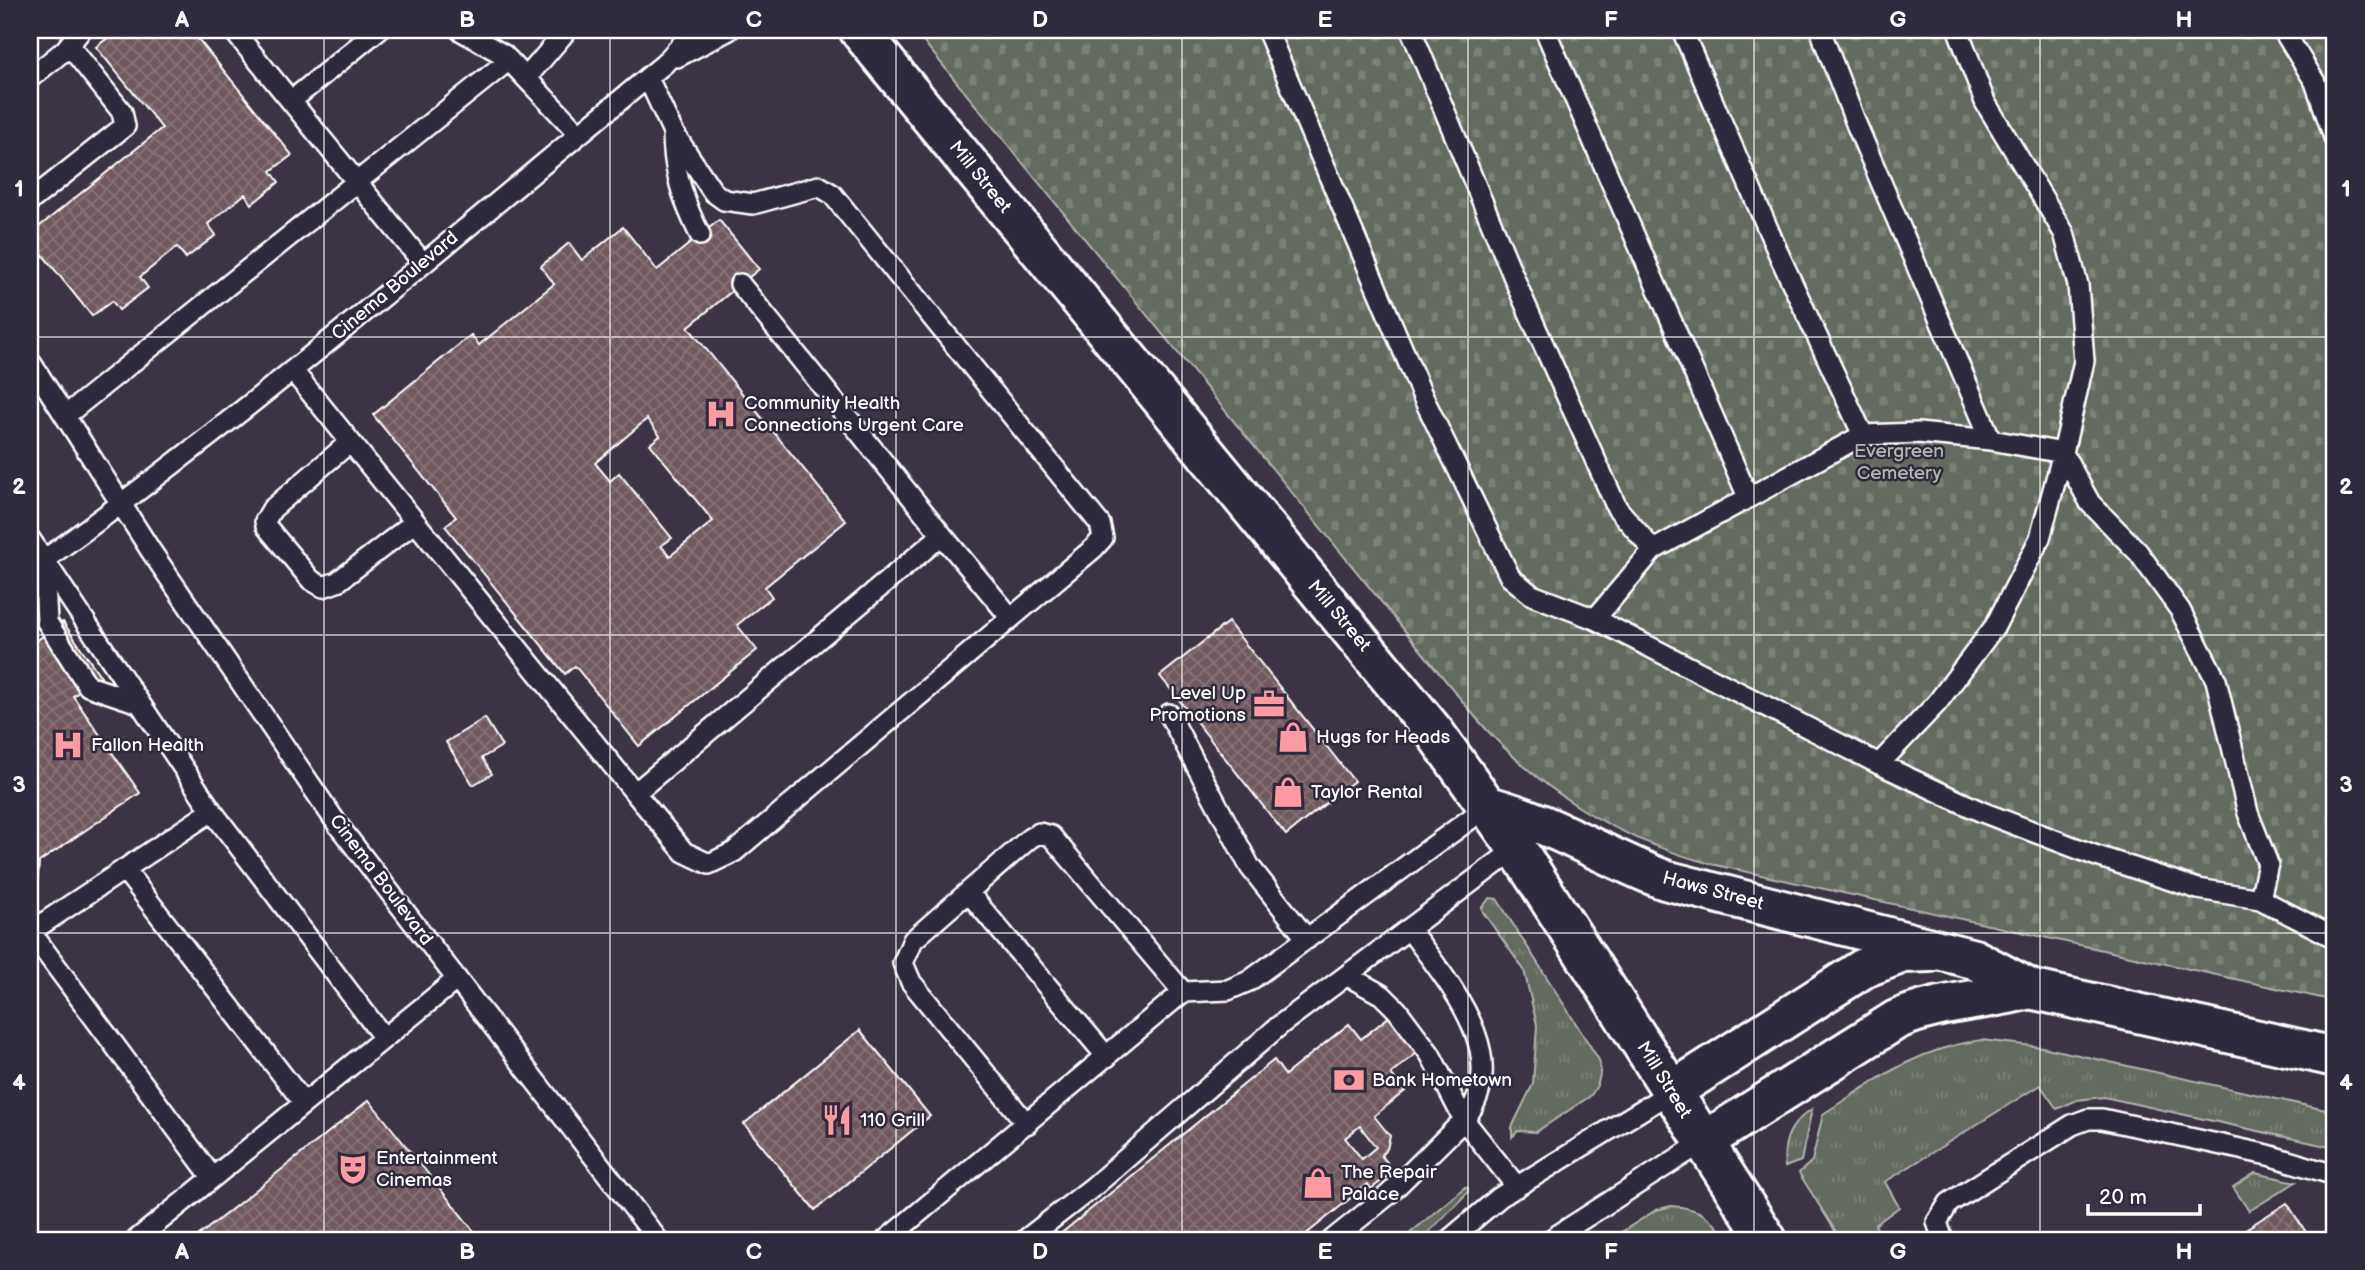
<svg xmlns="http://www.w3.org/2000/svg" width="2365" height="1270" font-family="'Balsamiq Sans',sans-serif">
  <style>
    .grass { fill: url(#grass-tufts); stroke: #b2b5af; stroke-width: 2 }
    .cemetery { fill: url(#cemetery-stones); stroke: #b2b5af; stroke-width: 2 }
    .building { fill: url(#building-cross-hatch); stroke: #fff; stroke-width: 2; fill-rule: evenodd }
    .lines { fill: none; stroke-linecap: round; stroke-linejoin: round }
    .lane-casing { stroke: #fff; stroke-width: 24 }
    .secondary-casing { stroke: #fff; stroke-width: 44 }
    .lane { stroke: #2f2a3d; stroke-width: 19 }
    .secondary { stroke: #2f2a3d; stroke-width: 38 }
    .grid { fill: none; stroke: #fff; stroke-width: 2; stroke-opacity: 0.55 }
    .labels { text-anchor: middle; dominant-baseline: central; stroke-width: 5; stroke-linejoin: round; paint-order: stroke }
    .street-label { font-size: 19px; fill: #fff; stroke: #2f2a3d }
    .poi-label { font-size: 19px; fill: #fff; stroke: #2f2a3d; text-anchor: start }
    .park-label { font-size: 19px; fill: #b2b5af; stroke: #2f2a3d }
    .neatline { fill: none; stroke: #fff; stroke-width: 2.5 }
    .grid-label { font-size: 23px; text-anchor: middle; font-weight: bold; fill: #fff }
  </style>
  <defs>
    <pattern id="grass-tufts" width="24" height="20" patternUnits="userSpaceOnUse" patternTransform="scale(1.75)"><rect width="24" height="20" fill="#646b5f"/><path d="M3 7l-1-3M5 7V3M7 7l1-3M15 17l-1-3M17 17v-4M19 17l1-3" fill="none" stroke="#7b8177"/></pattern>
    <pattern id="cemetery-stones" width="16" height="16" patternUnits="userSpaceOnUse" patternTransform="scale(1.75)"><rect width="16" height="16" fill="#646b5f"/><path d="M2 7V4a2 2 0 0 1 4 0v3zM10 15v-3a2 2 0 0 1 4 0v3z" fill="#7b8177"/></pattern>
    <pattern id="building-cross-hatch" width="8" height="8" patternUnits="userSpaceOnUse" patternTransform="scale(1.75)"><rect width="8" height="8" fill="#6f595e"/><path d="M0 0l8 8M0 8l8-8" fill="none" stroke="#857276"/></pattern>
  </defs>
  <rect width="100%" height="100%" fill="#3c3344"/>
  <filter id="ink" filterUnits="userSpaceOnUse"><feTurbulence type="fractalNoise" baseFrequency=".0143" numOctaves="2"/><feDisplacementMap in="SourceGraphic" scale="14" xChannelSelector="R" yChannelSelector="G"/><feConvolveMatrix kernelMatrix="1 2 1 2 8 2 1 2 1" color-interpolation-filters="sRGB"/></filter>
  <g filter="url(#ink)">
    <path class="grass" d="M1490 898 1497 899 1599 1060C1602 1073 1599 1087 1589 1097L1536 1132 1518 1131 1512 1137V1127L1533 1084 1537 1025 1524 970 1483 912 1482 907Z
      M1981 1040 2042 1047 2335 1112V1148L2104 1097 2077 1100 2057 1109 2040 1085 1885 1182 1899 1207 1875 1225 1884 1240H1841L1799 1173 1812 1161 1823 1114C1879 1078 1914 1050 1981 1040Z
      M1812 1109 1801 1161 1785 1167C1782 1141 1790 1123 1812 1109Z
      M2255 1173 2296 1182 2249 1211 2233 1187Z
      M1465 1187 1468 1188V1192L1421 1240H1402Z
      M1671 1206C1700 1208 1711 1216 1727 1240H1609L1656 1210Z"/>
    <path class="cemetery" d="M914 30H2335V1001L1711 864C1617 839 1541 792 1477 719Z"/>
    <path class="building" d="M118 30H191L292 155 271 171 279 182 252 204 245 194 208 224 216 235 186 258 177 247 140 277 148 288 119 310 112 301 92 316 30 239V234L162 128 96 47Z
      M719 220 759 269 688 327 846 521 765 587 772 597 737 625 757 650 639 746 575 666 565 674 445 526 456 517 373 415 471 335 479 345 554 284 541 266 569 243 582 260 623 227 657 270ZM647 419 660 436 650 444 713 521 670 556 661 546 672 538 619 473 610 481 595 463Z
      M63 622 101 677 73 696 140 793 39 862 37 890 30 895V632L36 641Z
      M1228 622 1354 781 1286 835 1160 676Z
      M485 718 502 746 482 758 492 774 473 785 446 742Z
      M1395 1012 1424 1047 1391 1074 1405 1091 1374 1116 1390 1136 1387 1149 1381 1155 1394 1171 1371 1189 1368 1184 1299 1240H1053L1274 1060 1285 1075 1349 1024 1361 1039ZM1360 1126 1376 1147 1362 1159 1345 1138Z
      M860 1030 930 1116 815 1210 744 1124Z
      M369 1100 481 1240H193Z
      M2287 1203 2311 1240H2228Z"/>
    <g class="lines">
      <defs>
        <path id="lane" d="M233 30 423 263
          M460 30 504 55 579 134
          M1267 30 1423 397 1510 577 1532 595 1595 619 1879 764 1982 812 2094 855 2198 889 2260 899 2335 938
          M1411 30 1522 297 1617 508 1653 550
          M1545 30 1748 497
          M1682 30 1780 257 1863 435
          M1820 30 1857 126 1991 440
          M1958 30 1985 102 2064 233 2078 285 2084 361 2063 453 2090 503 2138 552 2180 610 2216 680 2248 813 2268 864 2260 899
          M2283 30 2315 82 2335 140
          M677 57 729 30
          M527 77 567 30
          M30 78 66 49 81 30
          M291 101 378 30
          M673 132C673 170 683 201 700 235
          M30 201 125 126 122 112 69 45
          M30 361 151 551 338 825 658 1240
          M293 371 635 793 942 535 740 284
          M65 416 509 60
          M350 442 272 509 265 521 266 526 311 580 323 587 337 582 415 522
          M942 535 1011 618
          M30 539 212 811 384 1038
          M1595 619 1653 550 1863 435 1918 433 1991 440 2063 453 2040 538 1995 626 1937 703 1879 764
          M139 703 88 686 47 622 44 560C259 406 460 232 664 64L695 30
          M1169 714 1250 867 1307 939
          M635 793 684 852 709 864 734 852 1094 548 1103 538 1100 524 832 194 819 186 753 204 724 200 713 192 673 132 648 78
          M124 869 304 1103
          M968 892 1107 1057
          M30 931 212 1177
          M30 932 212 811
          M1348 976 1382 995 1397 1010 1430 1054 1464 1120 1517 1187
          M1027 1124 911 982 903 963 913 940 1030 838 1039 833 1051 836 1183 992
          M136 1240 457 979
          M886 1240 1183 992 1228 990 1249 981 1488 806
          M1025 1240 1093 1187 1280 1025 1517 848
          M1332 1240 1388 1195 1464 1120C1515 1056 1447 982 1410 930
          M1449 1240 1500 1197 1671 1092
          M1550 1240 1703 1142
          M1943 1240 1937 1222 1949 1203 2072 1125 2088 1119H2102L2268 1155 2335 1175"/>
        <path id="secondary" d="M859 30 1435 733 1510 838 1767 1240
          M1488 806C1550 822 1605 857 1665 880L1974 959 2030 989 2335 1057
          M1671 1092 1864 968 1903 953 1930 952
          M1703 1142 1896 1020C1938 1001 1986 1001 2030 989"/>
      </defs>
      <use href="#lane" class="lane-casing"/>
      <use href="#secondary" class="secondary-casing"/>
      <use href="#lane" class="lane"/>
      <use href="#secondary" class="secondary"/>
    </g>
  </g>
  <path class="grid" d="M324 30V1240M610 30V1240M896 30V1240M1182 30V1240M1468 30V1240M1754 30V1240M2040 30V1240M30 337H2335M30 635H2335M30 933H2335"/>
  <defs>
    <symbol id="hospital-bare" viewBox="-9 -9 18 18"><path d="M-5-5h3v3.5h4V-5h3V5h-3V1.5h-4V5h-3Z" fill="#ff9aa2" stroke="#2f2a3d" stroke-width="2.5" paint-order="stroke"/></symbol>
    <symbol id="office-bare" viewBox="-9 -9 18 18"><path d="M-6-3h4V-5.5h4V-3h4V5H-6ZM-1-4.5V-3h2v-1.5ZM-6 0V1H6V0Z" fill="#ff9aa2" stroke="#2f2a3d" stroke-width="2.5" paint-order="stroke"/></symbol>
    <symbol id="shop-bare" viewBox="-9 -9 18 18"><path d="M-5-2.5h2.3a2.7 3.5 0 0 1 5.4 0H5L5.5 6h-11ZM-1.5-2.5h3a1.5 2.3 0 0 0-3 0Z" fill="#ff9aa2" stroke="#2f2a3d" stroke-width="2.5" paint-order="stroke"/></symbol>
    <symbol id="bank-bare" viewBox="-9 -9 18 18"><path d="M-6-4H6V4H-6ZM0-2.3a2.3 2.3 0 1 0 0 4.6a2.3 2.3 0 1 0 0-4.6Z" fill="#ff9aa2" stroke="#2f2a3d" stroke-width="2.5" paint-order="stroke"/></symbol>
    <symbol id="restaurant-bare" viewBox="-9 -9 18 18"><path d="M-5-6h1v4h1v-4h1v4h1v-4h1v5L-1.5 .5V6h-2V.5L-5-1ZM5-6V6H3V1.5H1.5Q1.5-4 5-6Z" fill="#ff9aa2" stroke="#2f2a3d" stroke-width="2.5" paint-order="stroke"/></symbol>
    <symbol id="theatre-bare" viewBox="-9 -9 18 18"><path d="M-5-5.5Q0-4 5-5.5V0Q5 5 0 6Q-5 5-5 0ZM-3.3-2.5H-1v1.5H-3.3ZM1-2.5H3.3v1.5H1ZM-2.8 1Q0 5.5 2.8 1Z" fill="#ff9aa2" stroke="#2f2a3d" stroke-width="2.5" paint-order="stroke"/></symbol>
  </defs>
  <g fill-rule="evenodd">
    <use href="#hospital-bare" x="699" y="392" width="44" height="44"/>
    <use href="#office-bare" x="1247" y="682" width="44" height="44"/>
    <use href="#shop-bare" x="1271" y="715" width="44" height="44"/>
    <use href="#hospital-bare" x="46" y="723" width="44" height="44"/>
    <use href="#shop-bare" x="1266" y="770" width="44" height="44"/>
    <use href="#bank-bare" x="1327" y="1058" width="44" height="44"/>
    <use href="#restaurant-bare" x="815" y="1098" width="44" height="44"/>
    <use href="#theatre-bare" x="331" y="1147" width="44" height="44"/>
    <use href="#shop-bare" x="1296" y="1161" width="44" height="44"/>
  </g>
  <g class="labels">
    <g class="street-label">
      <text transform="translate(980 177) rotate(51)">Mill Street</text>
      <text transform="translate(395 286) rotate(-40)">Cinema Boulevard</text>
      <text transform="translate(1339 616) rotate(50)">Mill Street</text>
      <text transform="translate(381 880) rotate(53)">Cinema Boulevard</text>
      <text transform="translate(1713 891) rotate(15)">Haws Street</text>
      <text transform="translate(1664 1080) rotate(58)">Mill Street</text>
    </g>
    <g class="poi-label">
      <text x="744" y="403">Community Health<tspan x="744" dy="22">Connections Urgent Care</tspan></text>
      <text x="1246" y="693" text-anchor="end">Level Up<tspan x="1246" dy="22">Promotions</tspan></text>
      <text x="1316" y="737">Hugs for Heads</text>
      <text x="91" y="745">Fallon Health</text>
      <text x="1311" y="792">Taylor Rental</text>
      <text x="1372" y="1080">Bank Hometown</text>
      <text x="860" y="1120">110 Grill</text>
      <text x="376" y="1158">Entertainment<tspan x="376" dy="22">Cinemas</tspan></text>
      <text x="1341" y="1172">The Repair<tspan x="1341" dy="22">Palace</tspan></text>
    </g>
    <g class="park-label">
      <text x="1899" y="451">Evergreen<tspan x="1899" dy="22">Cemetery</tspan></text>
    </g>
  </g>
  <rect width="2365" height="1270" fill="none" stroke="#2f2a3d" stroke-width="77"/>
  <path d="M2088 1204v10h112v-10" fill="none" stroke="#ffffff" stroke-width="3.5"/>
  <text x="2099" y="1204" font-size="21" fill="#ffffff" stroke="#2f2a3d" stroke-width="5" paint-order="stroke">20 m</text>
  <rect x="38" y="38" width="2288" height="1194" class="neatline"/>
  <g class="grid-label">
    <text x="182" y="27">A</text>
    <text x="467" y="27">B</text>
    <text x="754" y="27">C</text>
    <text x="1040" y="27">D</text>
    <text x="1325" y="27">E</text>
    <text x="1611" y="27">F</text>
    <text x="1898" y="27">G</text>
    <text x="2184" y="27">H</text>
    <text x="19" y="196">1</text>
    <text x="2346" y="196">1</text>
    <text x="19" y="494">2</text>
    <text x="2346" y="494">2</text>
    <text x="19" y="792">3</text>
    <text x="2346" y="792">3</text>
    <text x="19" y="1090">4</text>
    <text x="2346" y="1090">4</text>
    <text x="182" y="1259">A</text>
    <text x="467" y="1259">B</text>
    <text x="754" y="1259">C</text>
    <text x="1040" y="1259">D</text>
    <text x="1325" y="1259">E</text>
    <text x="1611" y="1259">F</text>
    <text x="1898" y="1259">G</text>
    <text x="2184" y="1259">H</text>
  </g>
</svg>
